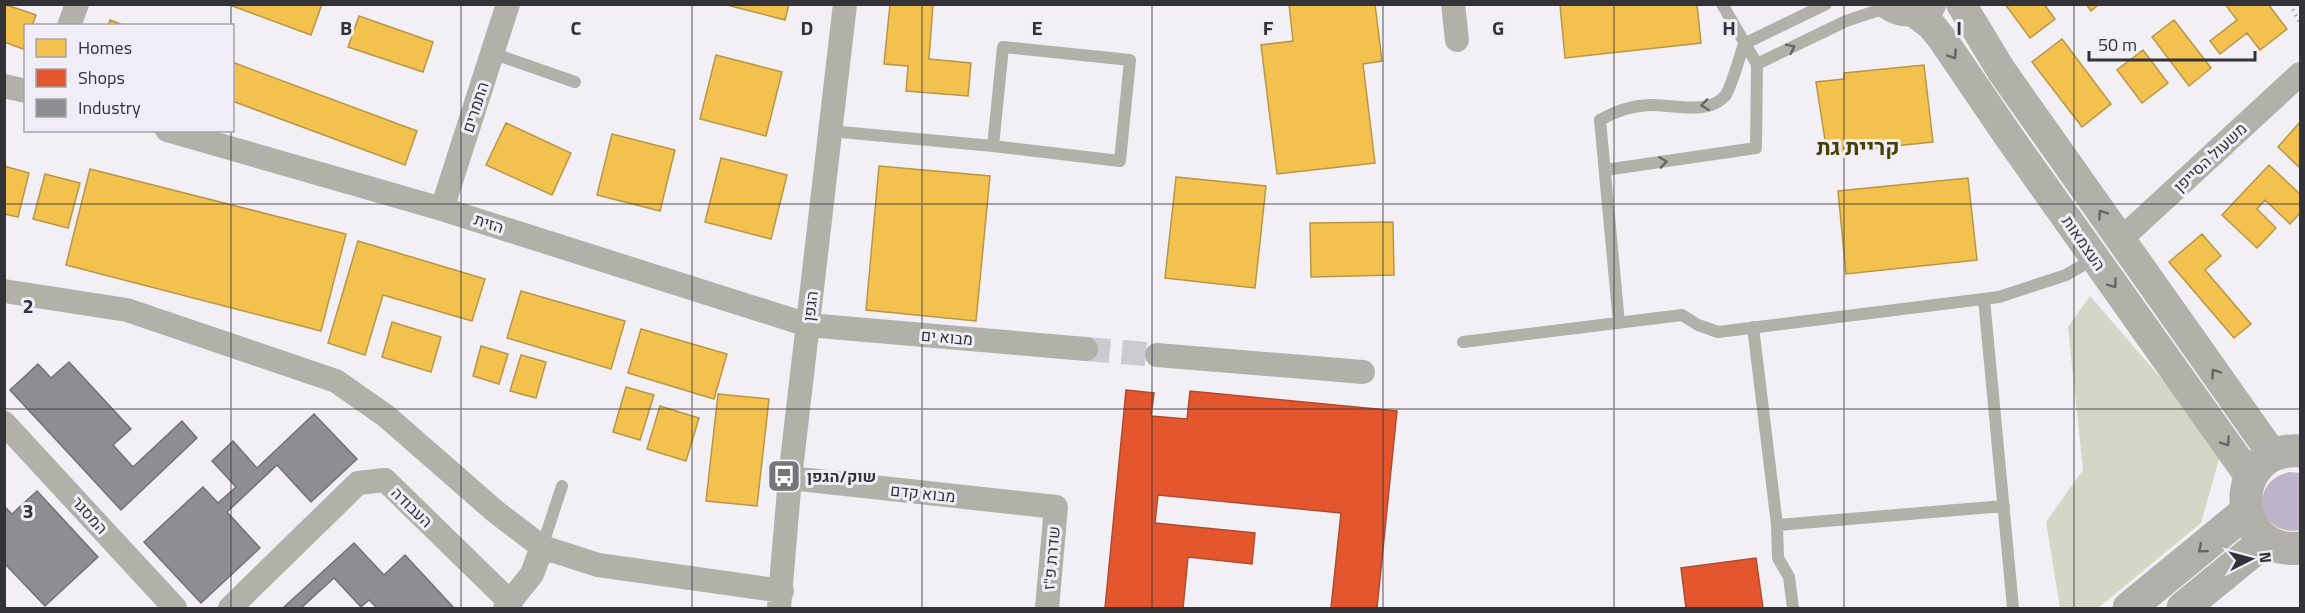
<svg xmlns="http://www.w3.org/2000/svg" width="2305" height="613" font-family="'Titillium Web',Heebo,sans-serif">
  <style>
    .green { fill: #d6d6c7 }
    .water { fill: #bdb4ca }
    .homes { fill: #f2c14e; stroke: #b99647; stroke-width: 1.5 }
    .shops { fill: #e4572e; stroke: #af4c30; stroke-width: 1.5 }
    .industry { fill: #8d8d92; stroke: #727276; stroke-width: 1.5 }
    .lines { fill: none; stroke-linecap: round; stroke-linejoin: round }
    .minor-tunnel { stroke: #ccc9cf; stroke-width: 24; stroke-dasharray: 24 12; stroke-linecap: butt }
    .path { stroke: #b0aeac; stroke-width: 4; stroke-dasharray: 1.5 4.5; stroke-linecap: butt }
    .service { stroke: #b1b1aa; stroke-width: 12 }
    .minor { stroke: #b1b1aa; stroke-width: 24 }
    .tertiary { stroke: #b1b1aa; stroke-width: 30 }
    .secondary { stroke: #b1afa9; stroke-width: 33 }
    .oneway { stroke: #656564 }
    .oneway2 { stroke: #656464 }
    .grid { fill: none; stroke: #333236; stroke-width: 1.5; stroke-opacity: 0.55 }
    .labels { text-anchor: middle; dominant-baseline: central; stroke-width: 6; stroke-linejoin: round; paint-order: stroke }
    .street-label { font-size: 16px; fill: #333236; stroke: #f1edf7 }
    .poi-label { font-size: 16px; font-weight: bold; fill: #333236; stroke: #f1edf7; text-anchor: start }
    .district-label { font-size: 22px; font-weight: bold; fill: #444100; stroke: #f1edf7 }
    .grid-label { font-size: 20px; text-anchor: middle; font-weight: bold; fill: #333236; stroke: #f1edf7; stroke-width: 6; stroke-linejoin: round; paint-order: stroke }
  </style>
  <rect width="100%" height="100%" fill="#f2eff5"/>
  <path class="green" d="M2090 296 2222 449 2201 523 2098 608H2060L2046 522 2083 470 2068 327Z"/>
  <path class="water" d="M2290 472 2300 473V530C2258 538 2246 481 2290 472Z"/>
  <path class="homes" d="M4 4 36 15 32 26H26V41L23 49 4 42Z
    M227 4H322L311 35Z
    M723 4H789L785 20Z
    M890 4H933L929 59 971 63 968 96 906 91 908 66 884 64Z
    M1289 4H1375L1382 61 1363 64 1375 163 1277 174 1261 45 1293 41Z
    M1697 4 1701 43 1565 58 1560 5Z
    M2005 4H2044L2055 19 2030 38Z
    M2086 4H2099L2091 11Z
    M2225 4H2268L2287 29 2260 50 2247 33 2220 54 2210 41 2237 20Z
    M359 16 433 42 423 72 348 47Z
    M110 20 126 26H108Z
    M2174 20 2211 68 2189 86 2152 37Z
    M2062 39 2111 104 2082 127 2032 62Z
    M2143 50 2168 83 2142 103 2117 70Z
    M716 55 782 72 766 136 700 119Z
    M232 62 417 131 405 165 232 101Z
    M1924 65 1933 142 1827 153 1816 82 1844 79V73Z
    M2300 122V168L2278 147Z
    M506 123 571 153 552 195 486 165Z
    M612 134 675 150 660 211 597 195Z
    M721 158 787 175 771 239 705 222Z
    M2269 165 2300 194V213L2290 224 2265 200 2257 209 2276 228 2257 248 2222 215Z
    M4 166 29 173 18 217 4 214Z
    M879 166 990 176 976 321 866 310Z
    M90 169 346 234 321 331 66 265Z
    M45 174 80 183 68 228 33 219Z
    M1176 177 1266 186 1255 288 1165 278Z
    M1968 178 1977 260 1846 274 1838 191Z
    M1393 222 1394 275 1311 277 1310 223Z
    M2202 234 2221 256 2205 270 2251 324 2234 338 2169 262Z
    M358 241 485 279 472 321 383 295 365 355 328 343Z
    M521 291 625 321 611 369 507 338Z
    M392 322 441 337 431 372 382 357Z
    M641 329 727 354 714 399 628 373Z
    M481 346 508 354 499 384 473 376Z
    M521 355 546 362 536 398 510 391Z
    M626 387 654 395 640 440 613 432Z
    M718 394 769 399 757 506 706 501Z
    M660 406 699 418 686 461 647 449Z"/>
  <path class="shops" d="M1126 390 1154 393 1151 416 1187 419 1190 391 1397 411 1377 608H1331L1341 513 1158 495 1155 523 1255 533 1252 564 1188 557 1183 608H1105Z
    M1756 558 1763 608H1686L1681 568Z"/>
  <path class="industry" d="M69 362 131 429 113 445 133 467 182 421 197 438 121 510 10 390 38 364 51 378Z
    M314 414 357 459 311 502 277 465 227 512 260 548 201 603 144 542 203 487 218 503 236 487 212 461 233 441 257 468Z
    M37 491 98 557 45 606 4 563V506L12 514Z
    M354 543 384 575 405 555 454 608H377L369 600 361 607 334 578 301 608H283Z"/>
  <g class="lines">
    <path class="minor-tunnel" d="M1086 349 1157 355"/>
    <path class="path" d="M2290 4 2300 23"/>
    <path class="service" d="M1722 4 1757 64
      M492 53 575 82
      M830 131 993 146 1120 161 1130 60 1003 47 993 146
      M1605 170 1756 148 1757 64 1846 21 1888 7
      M1984 299 2013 608
      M1619 323 1600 120C1615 111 1631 106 1649 105 1672 104 1707 116 1725 96 1731 89 1740 55 1744 44L1826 4
      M1753 327 1777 525 1778 558 1789 577 1793 608
      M1463 342 1682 315 1698 325 1718 332 1999 297 2066 275 2095 258
      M1777 525 2004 506
      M542 547 562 486"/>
    <path class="minor" d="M1453 4 1457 40
      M69 26 77 4
      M4 86 26 91
      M167 130 442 209 808 325 1086 349
      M442 209 508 4
      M2120 240 2300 74
      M4 291 127 310 336 381 386 416 496 512 542 547 598 565 782 591
      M1157 355 1363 372
      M4 423 175 608
      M790 478 1056 507 1047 608
      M230 608 358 483 385 480 511 603
      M505 608 532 574 542 547
      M779 608 790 478 845 4"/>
    <path class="tertiary" d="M1887 4C1901 14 1917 14 1931 5
      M1961 4 2001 70 2273 455
      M1914 12 1931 25 1943 40 2009 137 2250 477"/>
    <path class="secondary" d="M2300 451C2226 446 2230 556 2300 548
      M2129 608 2247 511
      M2183 608 2266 540"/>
  </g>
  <defs><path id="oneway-chevron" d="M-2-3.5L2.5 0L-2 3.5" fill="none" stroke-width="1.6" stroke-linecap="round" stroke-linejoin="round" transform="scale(1.5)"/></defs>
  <g class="oneway">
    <use href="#oneway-chevron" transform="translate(1791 48) rotate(-26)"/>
    <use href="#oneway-chevron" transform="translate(1953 55) rotate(56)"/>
    <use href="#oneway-chevron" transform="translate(1705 105) rotate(172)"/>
    <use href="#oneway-chevron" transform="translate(1663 162) rotate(-8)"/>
    <use href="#oneway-chevron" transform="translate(2102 214) rotate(-125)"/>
    <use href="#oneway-chevron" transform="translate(2113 284) rotate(55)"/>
    <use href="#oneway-chevron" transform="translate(2215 373) rotate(-125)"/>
    <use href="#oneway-chevron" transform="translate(2226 442) rotate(55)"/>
  </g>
  <use class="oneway2" href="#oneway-chevron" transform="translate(2202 549) rotate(140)"/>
  <path class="grid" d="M231 4V26M461 4V608M692 4V608M922 4V608M1152 4V608M1383 4V608M1614 4V608M1844 4V608M2074 4V608M231 130V608M4 204H2300M4 409H2300"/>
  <defs>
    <symbol id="bus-square" viewBox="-11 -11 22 22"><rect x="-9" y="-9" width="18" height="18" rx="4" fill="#767479" stroke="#f1edf7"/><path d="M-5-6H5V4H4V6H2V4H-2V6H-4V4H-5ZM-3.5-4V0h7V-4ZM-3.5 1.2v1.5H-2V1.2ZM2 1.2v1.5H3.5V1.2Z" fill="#fff"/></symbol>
  </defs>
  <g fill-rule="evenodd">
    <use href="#bus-square" x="765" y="457" width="38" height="38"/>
  </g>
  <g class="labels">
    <g class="street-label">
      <text transform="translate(475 107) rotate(-72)">התמרים</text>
      <text transform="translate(2210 157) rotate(-43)">משעול הסייפן</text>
      <text transform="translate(489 223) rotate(18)">הזית</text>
      <text transform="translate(2084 243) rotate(55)">העצמאות</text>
      <text transform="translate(810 306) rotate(-83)">הגפן</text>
      <text transform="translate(947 337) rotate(5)">מבוא ים</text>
      <text transform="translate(923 493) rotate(6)">מבוא קדם</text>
      <text transform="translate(412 507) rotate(44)">העבודה</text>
      <text transform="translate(90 515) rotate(48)">המסגר</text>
      <text transform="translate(1051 558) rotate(-85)">שדרת פ"ז</text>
    </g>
    <g class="poi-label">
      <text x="807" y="476">שוק/הגפן</text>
    </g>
    <g class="district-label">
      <text x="1858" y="147">קריית גת</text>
    </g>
  </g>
  <g class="grid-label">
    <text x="346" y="35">B</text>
    <text x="576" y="35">C</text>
    <text x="807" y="35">D</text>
    <text x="1037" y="35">E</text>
    <text x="1268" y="35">F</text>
    <text x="1498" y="35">G</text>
    <text x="1729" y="35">H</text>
    <text x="1959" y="35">I</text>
    <text x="28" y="313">2</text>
    <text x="28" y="518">3</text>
  </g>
  <rect width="2305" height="613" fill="none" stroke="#333236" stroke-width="12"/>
  <rect x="24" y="24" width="210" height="108" fill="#f1edf7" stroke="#a5a2aa" stroke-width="1.5"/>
  <rect x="36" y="39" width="30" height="18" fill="#f2c14e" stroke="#a5a2aa" stroke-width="1.5"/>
  <text x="78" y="54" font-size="18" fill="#333236">Homes</text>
  <rect x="36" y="69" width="30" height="18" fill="#e4572e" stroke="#a5a2aa" stroke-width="1.5"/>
  <text x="78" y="84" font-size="18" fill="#333236">Shops</text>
  <rect x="36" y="99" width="30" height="18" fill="#8d8d92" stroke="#a5a2aa" stroke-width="1.5"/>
  <text x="78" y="114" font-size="18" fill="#333236">Industry</text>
  <g transform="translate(2251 559) rotate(84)" stroke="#f1edf7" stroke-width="4.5" paint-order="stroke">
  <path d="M0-4.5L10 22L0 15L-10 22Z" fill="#333236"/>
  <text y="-9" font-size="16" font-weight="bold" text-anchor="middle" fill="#333236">N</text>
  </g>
  <path d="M2089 51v9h166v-9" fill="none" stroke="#333236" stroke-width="3"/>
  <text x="2098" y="51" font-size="18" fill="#333236" stroke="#f1edf7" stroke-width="4.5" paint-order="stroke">50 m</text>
</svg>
